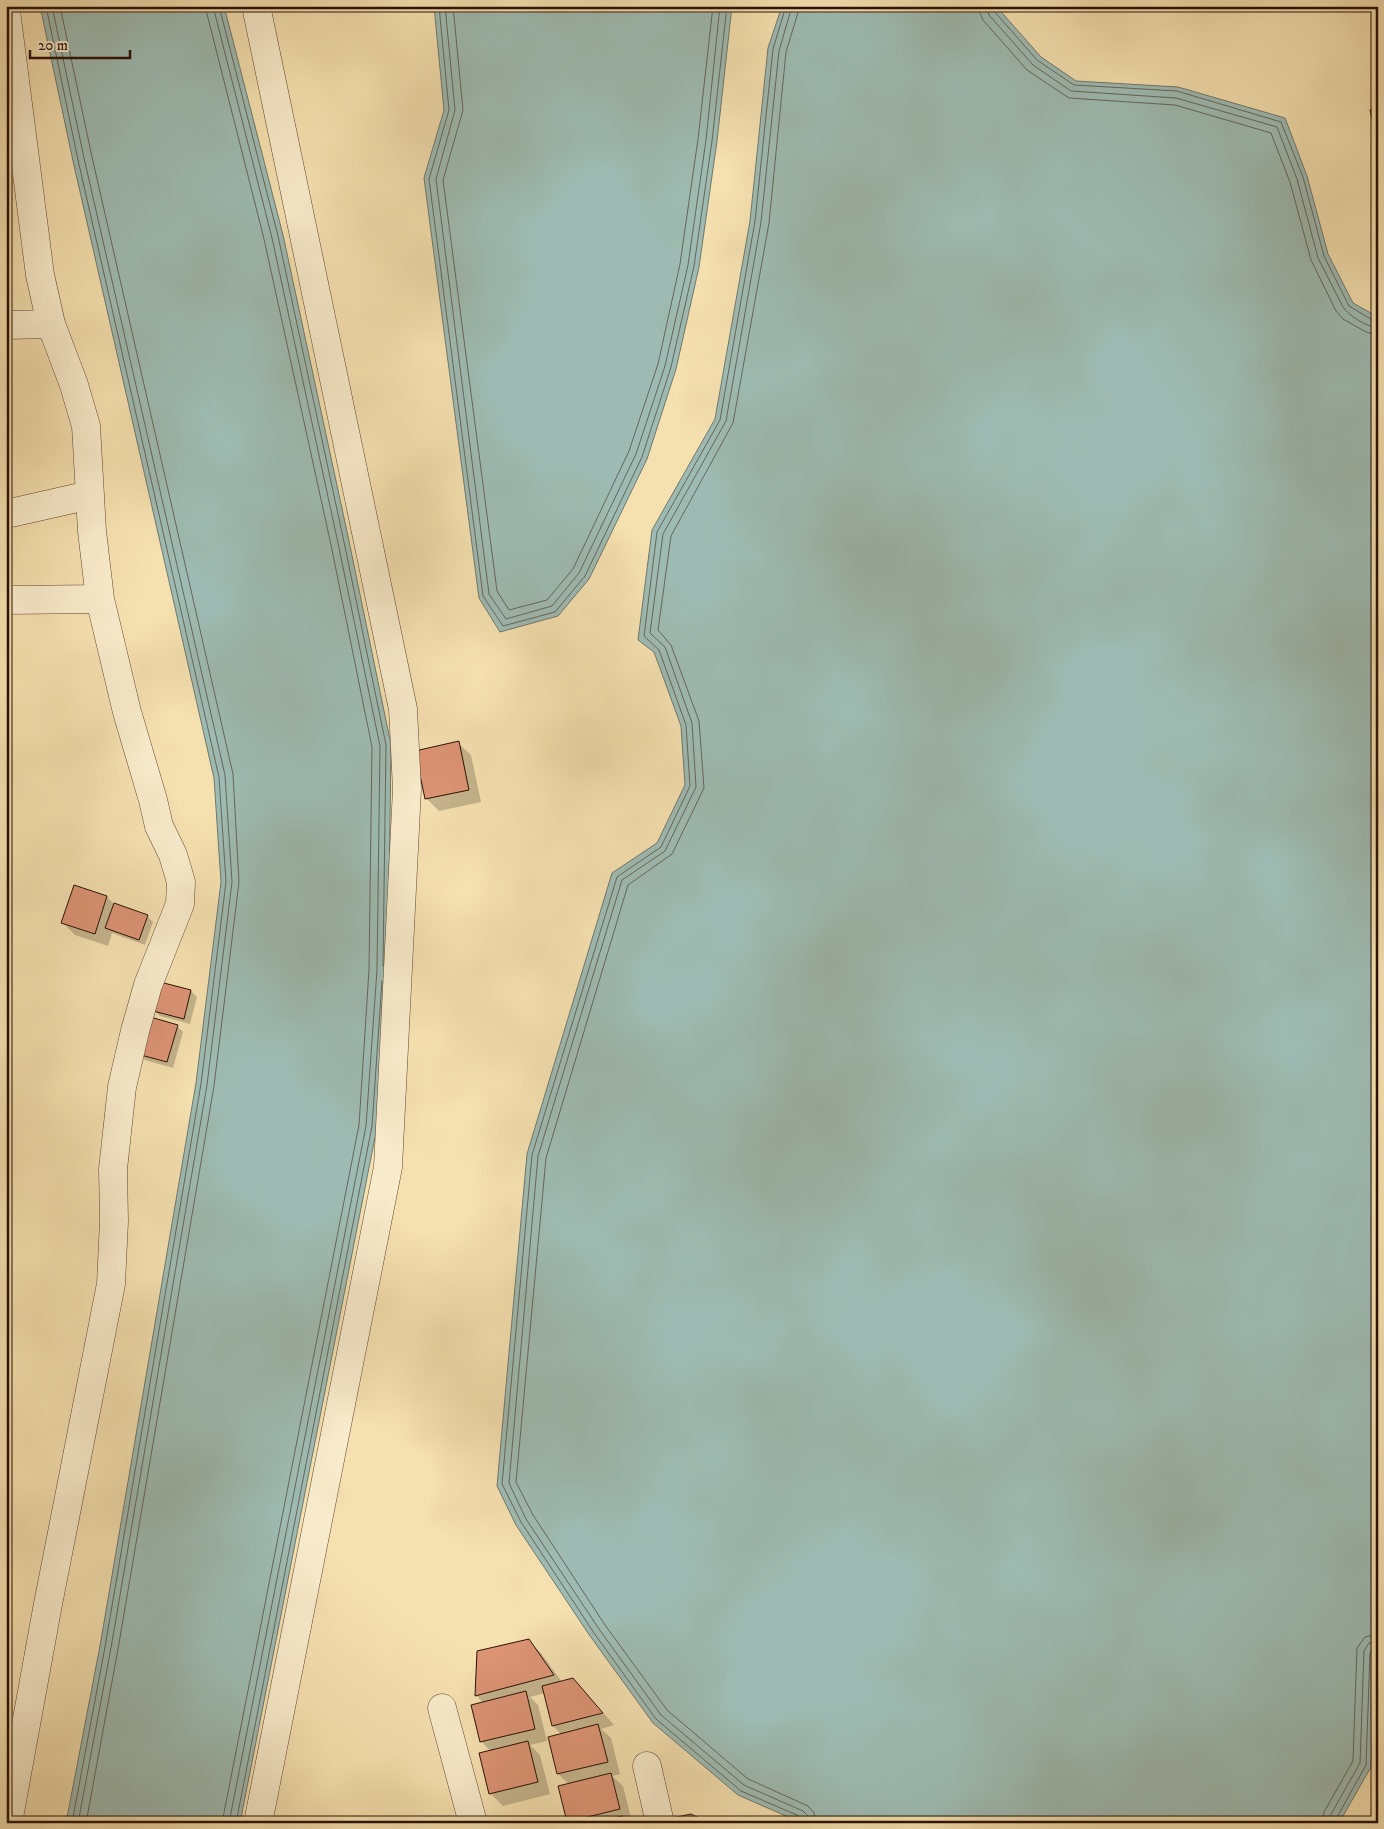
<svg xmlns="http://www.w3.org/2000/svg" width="1384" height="1829" font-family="'IM FELL DW Pica',serif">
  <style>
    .water { fill: #9ebbb3; stroke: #70776d }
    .shadow { fill: #0003 }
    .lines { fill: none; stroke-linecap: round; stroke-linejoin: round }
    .shore { stroke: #64665c; stroke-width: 1 }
    .building { fill: #dc9474; stroke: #2a1005 }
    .minor-casing { stroke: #5d4430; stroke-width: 29 }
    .minor { stroke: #f8ebcb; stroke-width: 28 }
  </style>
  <rect width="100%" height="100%" fill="#f5e0af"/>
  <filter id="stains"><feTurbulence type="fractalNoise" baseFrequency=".004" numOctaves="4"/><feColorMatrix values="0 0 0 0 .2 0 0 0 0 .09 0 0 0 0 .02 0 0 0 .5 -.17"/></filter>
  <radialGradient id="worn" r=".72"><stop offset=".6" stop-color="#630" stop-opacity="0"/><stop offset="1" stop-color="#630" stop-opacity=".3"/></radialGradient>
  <path class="water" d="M40 6H224L283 235 349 541 391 745 388 971 377 1127 240 1823H66L100 1646 196 1083 221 882 214 778 73 161Z
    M434 6H732L717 141 699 267 676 369 647 459 589 579 558 616 500 632 479 598 424 178 444 110Z
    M782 6H996L1041 57 1076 81 1178 87 1285 118 1307 176 1328 254 1353 303 1378 317V1600L1371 1767 1339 1823H802L738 1795 653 1723 590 1636 516 1525 497 1486 527 1154 612 873 657 843 685 785 681 726 654 652 638 640 652 530 715 419 750 221 768 48Z"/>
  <path class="shadow" d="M458 743 471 755 481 802 439 811 426 798Z
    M75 886 107 897 114 904 147 916 153 922 145 945 112 933 108 946 75 935 63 923Z
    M161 983 191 991 197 997 190 1024 160 1016 154 1010Z
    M177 1026 183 1032 173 1068 145 1060 139 1054Z
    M528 1640 541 1653 562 1682 573 1679 614 1725 601 1729 611 1738 620 1774 612 1776 623 1786 632 1822H568L559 1787 569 1784 558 1774 562 1735 553 1726 545 1693 530 1697 538 1705 547 1741 530 1745 540 1755 550 1794 503 1806 490 1793 491 1752 481 1741 483 1703 476 1695Z"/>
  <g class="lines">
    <path class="shore" d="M46 6 78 160 219 777 226 882 201 1084 105 1647 72 1823
      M52 6 84 158 225 775 232 882 207 1085 111 1648 78 1823
      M60 6 92 157 233 774 239 882 214 1086 118 1649 86 1823
      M205 6 264 239 331 545 372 747 369 970 359 1125 222 1823
      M213 6 272 238 338 543 380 746 377 970 366 1126 229 1823
      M219 6 278 236 344 542 386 745 383 966
      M439 6 449 110 429 179 483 596 503 626 555 612 585 576 642 457 671 367 694 266 712 141 727 6
      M445 6 455 110 436 179 489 594 506 619 552 606 579 573 636 454 665 366 688 265 706 140 720 6
      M453 6 463 110 443 180 497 591 509 610 547 600 573 569 629 451 658 364 680 264 698 139 713 6
      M786 6 773 49 755 221 720 420 657 532 644 636 659 650 686 725 690 786 661 847 617 877 532 1155 502 1484 521 1522 594 1633 656 1719 741 1791 799 1816 802 1819V1823
      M792 6 779 51 761 222 726 421 663 534 650 633 665 647 692 723 696 787 665 851 622 880 538 1156 509 1483 526 1519 599 1629 661 1715 744 1785 803 1811 808 1816 809 1823
      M800 6 786 52 769 223 733 423 671 536 658 630 671 645 699 721 704 788 672 854 628 885 546 1158 516 1482 533 1515 605 1625 667 1710 748 1779 808 1806 814 1813 816 1823
      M979 6 980 13 983 20 1027 70 1069 98 1175 105 1271 133 1290 182 1311 260 1336 311 1343 319 1366 332 1378 335
      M986 6 989 15 1033 65 1071 91 1176 98 1277 127 1297 179 1318 258 1343 307C1349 316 1367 327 1378 328
      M993 6 994 11 1037 60 1074 85 1177 91 1281 122 1303 177 1324 256 1349 306 1374 321H1378
      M236 1823 372 1126 382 981
      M1322 1823 1324 1812 1353 1761 1357 1648 1365 1637 1378 1634
      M1329 1823 1330 1816 1360 1763 1364 1651 1369 1643 1378 1641
      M1335 1823 1336 1819 1366 1765 1370 1653 1373 1648 1378 1647"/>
  </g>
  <path class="building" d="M1378 108V142L1370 110Z
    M459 741 469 790 425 799 415 751Z
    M74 885 107 896 95 934 61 923Z
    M114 903 148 915 139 940 105 928Z
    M160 982 191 990 184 1019 153 1011Z
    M147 1016 178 1025 167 1062 137 1054Z
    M529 1639 554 1675 475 1696 477 1651Z
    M573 1678 603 1713 552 1726 542 1686Z
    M526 1691 535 1729 480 1742 471 1705Z
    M598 1724 608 1762 557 1774 548 1737Z
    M528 1741 538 1782 489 1794 479 1753Z
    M611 1773 620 1809 567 1822 558 1786Z
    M691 1814 709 1823H664L663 1820Z
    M622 1816 624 1823H595Z"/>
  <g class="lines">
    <defs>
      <path id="minor" d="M256 6 403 709 407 789 388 1167 258 1823
        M6 11 40 275 51 324 74 385 86 426 92 531 100 599 127 712 153 800 159 826 173 855 181 882 180 904 148 985 135 1031 122 1087 113 1169 114 1221 111 1284 48 1604 8 1823
        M6 325 51 324
        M6 514 90 495
        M6 600 100 599
        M442 1708 473 1823
        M647 1766 660 1823"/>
    </defs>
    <use href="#minor" class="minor-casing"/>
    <use href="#minor" class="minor"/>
  </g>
  <rect width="1384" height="1829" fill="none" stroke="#f5e0af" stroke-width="25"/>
  <rect x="8" y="8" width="1369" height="1814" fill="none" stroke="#2a1005" stroke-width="2.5"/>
  <rect x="12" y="12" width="1359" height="1804" fill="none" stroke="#2a1005"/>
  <path d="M30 50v8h100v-8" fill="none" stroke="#2a1005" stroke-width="2.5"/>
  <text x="38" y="50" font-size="15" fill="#2a1005" stroke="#f8ebcb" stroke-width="4" paint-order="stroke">20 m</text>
  <rect width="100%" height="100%" filter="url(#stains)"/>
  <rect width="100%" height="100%" fill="url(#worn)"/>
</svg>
